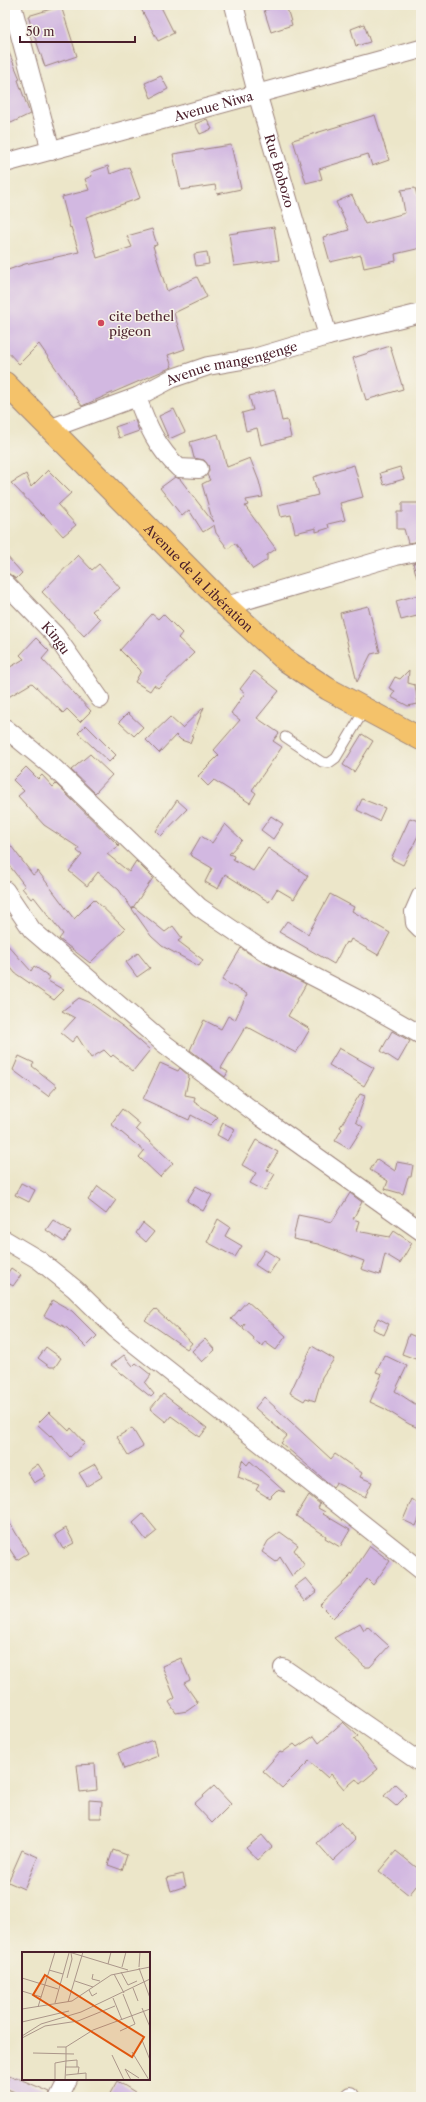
<svg xmlns="http://www.w3.org/2000/svg" width="426" height="2102" font-family="'Libre Caslon Text',serif">
  <style>
    .building { fill: #d2b8e1 }
    .lines { fill: none; stroke-linecap: round; stroke-linejoin: round }
    .lane-casing { stroke: #9b827a; stroke-width: 11 }
    .street-casing { stroke: #9b827a; stroke-width: 20 }
    .highway-casing { stroke: #9b827a; stroke-width: 24 }
    .lane { stroke: #fff; stroke-width: 9 }
    .street { stroke: #fff; stroke-width: 18 }
    .highway { stroke: #f4c26a; stroke-width: 22 }
    .poi-dot { fill: #d1495b; stroke: #f7f3e8; stroke-width: 1.5 }
    .labels { text-anchor: middle; dominant-baseline: central; stroke-width: 3; stroke-linejoin: round; paint-order: stroke }
    .street-label { font-size: 13px; fill: #4a1f2b; stroke: #f7f3e8 }
    .poi-label { font-size: 13px; fill: #4a1f2b; stroke: #f7f3e8; text-anchor: start }
    .inset-road { fill: none; stroke: #ab968a; stroke-width: 1 }
    .view { fill: #e0560e; fill-opacity: 0.15; stroke: #e0560e; stroke-width: 2 }
    .inset-edge { fill: none; stroke: #4a1f2b; stroke-width: 2 }
  </style>
  <rect width="100%" height="100%" fill="#f7f3e8"/>
  <filter id="ink" filterUnits="userSpaceOnUse"><feTurbulence type="fractalNoise" baseFrequency=".025" numOctaves="2"/><feDisplacementMap in="SourceGraphic" scale="8" xChannelSelector="R" yChannelSelector="G"/><feConvolveMatrix kernelMatrix="1 2 1 2 8 2 1 2 1" color-interpolation-filters="sRGB"/></filter>
  <filter id="wash" filterUnits="userSpaceOnUse"><feTurbulence type="fractalNoise" baseFrequency=".012" numOctaves="4" result="noise"/><feDisplacementMap in="SourceGraphic" scale="16" xChannelSelector="R" yChannelSelector="G"/><feGaussianBlur stdDeviation="0.9" result="paint"/><feColorMatrix in="noise" values="0 0 0 0 0 0 0 0 0 0 0 0 0 0 0 0 0 1.4 0 .05"/><feComposite in="paint" operator="in"/></filter>
  <g filter="url(#wash)">
    <rect width="100%" height="100%" fill="#ece6c9"/>
    <g id="blocks">
      <path class="building" d="M139 5H160L174 33 158 41Z
        M283 5H286L292 25 271 32 264 10Z
        M61 6 77 56 45 67 28 16Z
        M364 24 370 42 356 46 351 29Z
        M5 43 20 79 18 80 30 114 11 123 9 119 5 121Z
        M161 76 168 89 151 98 145 83Z
        M375 115 389 160 372 166 368 154 319 169 322 179 306 183 293 140Z
        M207 119 212 129 200 134 195 124Z
        M231 145 241 189 217 194 215 185 181 190 173 154Z
        M108 166 110 174 129 167 140 198 86 217 97 258 132 247 127 236 152 229 157 245 153 246 167 291 197 277 207 297 174 313 185 349 168 355 172 367 82 406 39 344 19 364 5 349V271L25 264 79 252 71 227 70 228 62 197 89 190 85 179 92 176 91 172Z
        M415 188 417 195 421 194V248L395 254 396 261 364 268 361 255 330 262 323 237 349 230 336 202 352 195 365 224 405 213 401 190Z
        M274 227 279 260 234 266 229 234Z
        M207 252 209 264 196 266 194 254Z
        M390 346 403 389 366 400 353 358Z
        M275 390 282 421 287 420 291 437 261 445 257 428 246 431 242 413 253 410 249 396Z
        M174 409 185 432 169 439 159 416Z
        M135 420 139 431 119 438 115 427Z
        M218 434 227 467 250 458 259 481 263 497 246 500 248 505 245 506 276 549 267 555V560L253 569 235 543 228 549 216 533 214 525 203 532 189 510 182 516 160 488 175 477 180 479 213 522 202 484 210 480 207 475 209 470 208 465 204 460 194 458 190 442Z
        M354 465 363 497 340 503 345 520 328 524 329 528 316 532V528L295 533 291 515 281 517 278 505 318 495 313 477Z
        M400 467 404 479 384 485 380 473Z
        M48 470 71 493 58 505 76 525 63 536 43 514V516L11 483 26 474 31 487Z
        M402 503H421V541L408 543 404 529H397V512H402Z
        M5 554 22 573 16 579 5 571Z
        M78 555 92 570 99 564 120 588 92 611 100 619 84 636 42 592Z
        M421 562V578H417L413 563Z
        M418 595 421 615 401 620 396 601Z
        M368 606 380 652 371 654 357 682 340 613Z
        M152 614 158 619 163 614 182 633 178 638 194 653 158 688 154 685 150 691 135 682 141 671 120 650Z
        M36 638 49 651 42 659 91 711 80 722 67 709 63 713 32 683 5 699V670L24 659 20 655Z
        M409 670 408 683 415 685 418 704 408 706 391 697 395 691 389 688 395 677 400 679Z
        M254 671 279 691 257 718 279 733 273 741 282 747 252 790 256 793 250 803 214 780 208 786 198 776 219 755 214 750 240 720 231 713 245 693 240 689Z
        M204 707 190 743 181 740 176 735 159 753 146 740 170 717 182 728Z
        M128 713 143 727 134 736 119 722Z
        M86 725 116 755 109 762 78 733Z
        M362 734 373 741 354 772 343 765Z
        M90 754 112 775 95 793 71 770Z
        M26 767 38 779 42 775 53 787 56 784 119 846 107 854 129 872 136 861 153 878 132 909 119 890 98 872 87 886 69 871 82 855 77 851 79 848 44 825 18 796 24 791 13 780Z
        M362 799 385 808 379 821 357 810Z
        M177 800 187 809 161 836 156 831Z
        M271 816 283 824 273 839 261 830Z
        M410 818 421 822V830L403 865 391 859Z
        M225 824 242 840 229 854 234 856 233 859 253 871 268 848 308 876 294 899 277 889 269 902 225 874 218 889 205 882 212 868 190 855 201 836 212 843Z
        M5 838 33 875 38 871 74 919 94 899 125 929 90 963 59 939 63 934 34 897 31 899 22 888 25 886 5 860Z
        M330 894 354 907 352 911 390 933 378 955 351 939 349 943 346 942 334 964 279 932 287 921 308 934Z
        M134 907 165 932 173 926 182 938 178 941 203 960 199 966 162 946 151 936 132 909Z
        M5 942 31 971 34 966 50 977 48 981 64 990 54 1000 15 973 5 960Z
        M241 948 259 960 306 984 288 1016 310 1029 296 1053 246 1026 221 1068 228 1072 225 1077 190 1050 204 1020 221 1029 228 1016 235 1020 247 994 222 980Z
        M138 953 150 968 137 977 126 962Z
        M79 998 89 1002 125 1028 150 1050 133 1071 113 1055 111 1057 104 1050 91 1058 77 1036 72 1042 61 1033 75 1018 62 1011Z
        M392 1031 410 1041 398 1062 381 1051Z
        M339 1048 374 1068 364 1086 329 1065Z
        M19 1056 34 1063 32 1066 57 1086 48 1096 13 1070Z
        M160 1063 178 1071 180 1068 189 1076 185 1095 195 1097 194 1102 218 1117 210 1125 191 1115 189 1120 143 1099Z
        M360 1094 365 1096 356 1122 363 1127 349 1149 335 1141 342 1129 340 1127Z
        M122 1109 140 1124 136 1129 173 1163 160 1177 139 1157 144 1151 111 1124Z
        M223 1123 235 1129 228 1141 217 1135Z
        M256 1140 278 1152 267 1170 275 1174 265 1191 250 1183 256 1173 242 1165Z
        M377 1159 395 1171 397 1162 413 1165 411 1177H408L403 1194 385 1189 388 1181 370 1170Z
        M21 1183 35 1190 29 1202 15 1195Z
        M98 1186 116 1200 106 1214 88 1200Z
        M196 1186 212 1195 203 1211 187 1201Z
        M350 1193 362 1202 353 1219 359 1221 356 1231 390 1237 394 1231 412 1243 400 1263 385 1254 380 1275 361 1269 364 1261 318 1244 293 1239 298 1215 332 1222Z
        M218 1219 230 1227 225 1236 242 1246 235 1257 207 1242Z
        M53 1220 71 1231 64 1242 46 1230Z
        M143 1223 154 1232 146 1242 136 1233Z
        M265 1250 279 1259 269 1274 255 1265Z
        M11 1268 21 1275 13 1286 5 1281V1277Z
        M53 1300 72 1311 97 1336 86 1347 67 1328 44 1316Z
        M247 1301 286 1336 276 1350 265 1342 263 1346 253 1340 254 1338 243 1328 245 1323 241 1327 231 1319Z
        M155 1309 192 1343 187 1349 145 1320Z
        M378 1318 389 1324 384 1335 373 1329Z
        M409 1334 421 1339V1361L402 1354Z
        M205 1339 215 1350 202 1362 192 1351Z
        M312 1346 334 1359 322 1377 315 1401 306 1398 304 1401 290 1393Z
        M46 1347 61 1358 55 1367H50L38 1358Z
        M124 1355 133 1366 136 1363 151 1375 145 1383 154 1394 151 1397 111 1365Z
        M384 1355 407 1366 395 1391 421 1408V1429L409 1424 385 1409 370 1402 382 1374 376 1372Z
        M163 1394 207 1428 200 1437 171 1416 166 1422 150 1409Z
        M264 1397 331 1459 335 1454 362 1473 360 1477 372 1482 365 1497 336 1483 333 1487 281 1443 287 1436 255 1408Z
        M49 1412 69 1431 71 1428 85 1443 70 1457 51 1435 50 1436 37 1424Z
        M132 1428 143 1446 128 1455 117 1437Z
        M242 1460 247 1465 250 1461 285 1492 277 1490 269 1498 256 1490 259 1485 238 1477Z
        M38 1464 46 1476 34 1483 27 1472Z
        M95 1464 102 1477 87 1486 79 1473Z
        M309 1495 320 1504 318 1508 325 1512 323 1514 350 1530 340 1547 325 1538 326 1536 296 1516Z
        M412 1499 421 1506V1514L416 1526 403 1520Z
        M143 1514 157 1531 146 1540 133 1523Z
        M5 1515 28 1553 17 1560 5 1542Z
        M66 1528 74 1543 63 1549 55 1535Z
        M280 1532 298 1545 294 1550 305 1566 292 1576 280 1557 276 1562 262 1552 268 1541Z
        M370 1546 390 1561 373 1585 367 1579 351 1600 333 1618 320 1605 350 1576Z
        M306 1578 317 1591 305 1601 294 1587Z
        M360 1623 364 1630 367 1626 389 1646 370 1667H365L334 1638Z
        M181 1658 190 1680 184 1683 198 1703 187 1711 176 1713 169 1702 175 1698 162 1666Z
        M343 1722 358 1736 354 1739 378 1769 360 1784 356 1779 344 1789 331 1774 328 1778 309 1761 282 1788 263 1771 280 1752 282 1753 294 1744 297 1747 314 1736 319 1743Z
        M153 1740 158 1756 124 1769 118 1753Z
        M95 1764 97 1790 80 1792 77 1765Z
        M395 1784 407 1795 396 1806 384 1796Z
        M214 1786 231 1804 212 1823 194 1804Z
        M89 1800 102 1801 101 1818H89Z
        M340 1822 356 1839 333 1861 317 1843Z
        M262 1835 272 1847 257 1860 246 1848Z
        M22 1850 38 1857 24 1889 8 1882Z
        M113 1850 127 1855 122 1870 108 1865Z
        M396 1851 421 1871V1880L409 1895 379 1871Z
        M183 1874 186 1886 171 1891 167 1878Z
        M9 2076 14 2078 15 2077 50 2092 49 2097H16L17 2093 5 2088Z
        M117 2081 143 2097H108Z"/>
    </g>
  </g>
  <g filter="url(#ink)">
    <use href="#blocks" fill-opacity="0" stroke="#9b827a" stroke-width="1"/>
    <g class="lines">
      <defs>
        <path id="lane" d="M285 737 322 762 329 763 336 758 365 709"/>
        <g id="street">
          <path d="M12 5 51 151"/>
          <path id="s1" d="M234 5 257 93 328 336"/>
          <path id="s2" d="M5 163 421 49"/>
          <path d="M137 397C147 425 157 448 179 468L199 469"/>
          <path id="s3" d="M49 429 137 397 173 378 208 366 254 358 328 336 421 313"/>
          <path id="s4" d="M5 583 55 635 100 699"/>
          <path d="M226 606 396 556 421 551"/>
          <path d="M5 728 55 769 199 907 264 951 361 1001 421 1035"/>
          <path d="M5 890 32 930 162 1042 261 1117 421 1231"/>
          <path d="M421 896 414 912 415 923 421 929"/>
          <path d="M5 1240 39 1260 75 1289 116 1329 421 1570"/>
          <path d="M283 1668 421 1763"/>
          <path d="M59 2097 68 2079"/>
          <path d="M350 2097V2096"/>
        </g>
        <g id="highway">
          <path id="s5" d="M5 383 226 606 285 660 328 689 421 739"/>
        </g>
      </defs>
      <use href="#lane" class="lane-casing"/>
      <use href="#street" class="street-casing"/>
      <use href="#highway" class="highway-casing"/>
      <use href="#lane" class="lane"/>
      <use href="#street" class="street"/>
      <use href="#highway" class="highway"/>
    </g>
  </g>
  <circle class="poi-dot" cx="101" cy="323" r="4"/>
  <g class="labels">
    <g class="street-label">
      <text stroke="none"><textPath href="#s2" startOffset="216">Avenue Niwa</textPath></text>
      <text stroke="none"><textPath href="#s1" startOffset="172">Rue Bobozo</textPath></text>
      <text stroke="none"><textPath href="#s3" startOffset="195">Avenue mangengenge</textPath></text>
      <text stroke="none"><textPath href="#s5" startOffset="275">Avenue de la Libération</textPath></text>
      <text stroke="none"><textPath href="#s4" startOffset="75">Kingu</textPath></text>
    </g>
    <g class="poi-label">
      <text x="109" y="316">cite bethel<tspan x="109" dy="15">pigeon</tspan></text>
    </g>
  </g>
  <g transform="translate(22 1952)">
    <rect width="128" height="128" fill="#ece6c9"/>
    <path class="inset-road" d="M47 0 106 18M86 12 89 0M100 15 104 0M117 15 118 0M117 16 128 46M27 18 41 22M99 20 106 33 115 29M71 22 70 27 78 29M92 22 102 41M0 26 36 37M45 26 50 7 49 1M53 29 71 35M111 36 116 49M67 38 70 44 75 41M0 39 19 45M91 46 100 68M46 50 61 0M33 51 47 1M16 55 33 0M120 56 128 75M0 57 50 49 89 23 128 15M0 70 47 59M98 79 113 72 101 42M0 84 19 72 59 60 128 27M0 86 23 74 56 69 93 54M120 88 128 108M35 95H44L71 78 128 57M44 95V109L55 108V115M110 100 127 128M11 101 52 102M90 103 102 128M43 115H57L56 122M103 117 117 126M103 117 109 128M44 123 64 121V128M33 128V111L44 109 43 128"/>
    <path class="view" d="M23 23 122 85 110 105 11 43Z"/>
    <rect width="128" height="128" class="inset-edge"/>
  </g>
  <rect width="426" height="2102" fill="none" stroke="#f7f3e8" stroke-width="20"/>
  <path d="M20 36v6h115v-6" fill="none" stroke="#4a1f2b" stroke-width="2"/>
  <text x="26" y="36" font-size="12" fill="#4a1f2b" stroke="#f7f3e8" stroke-width="3" paint-order="stroke">50 m</text>
</svg>
